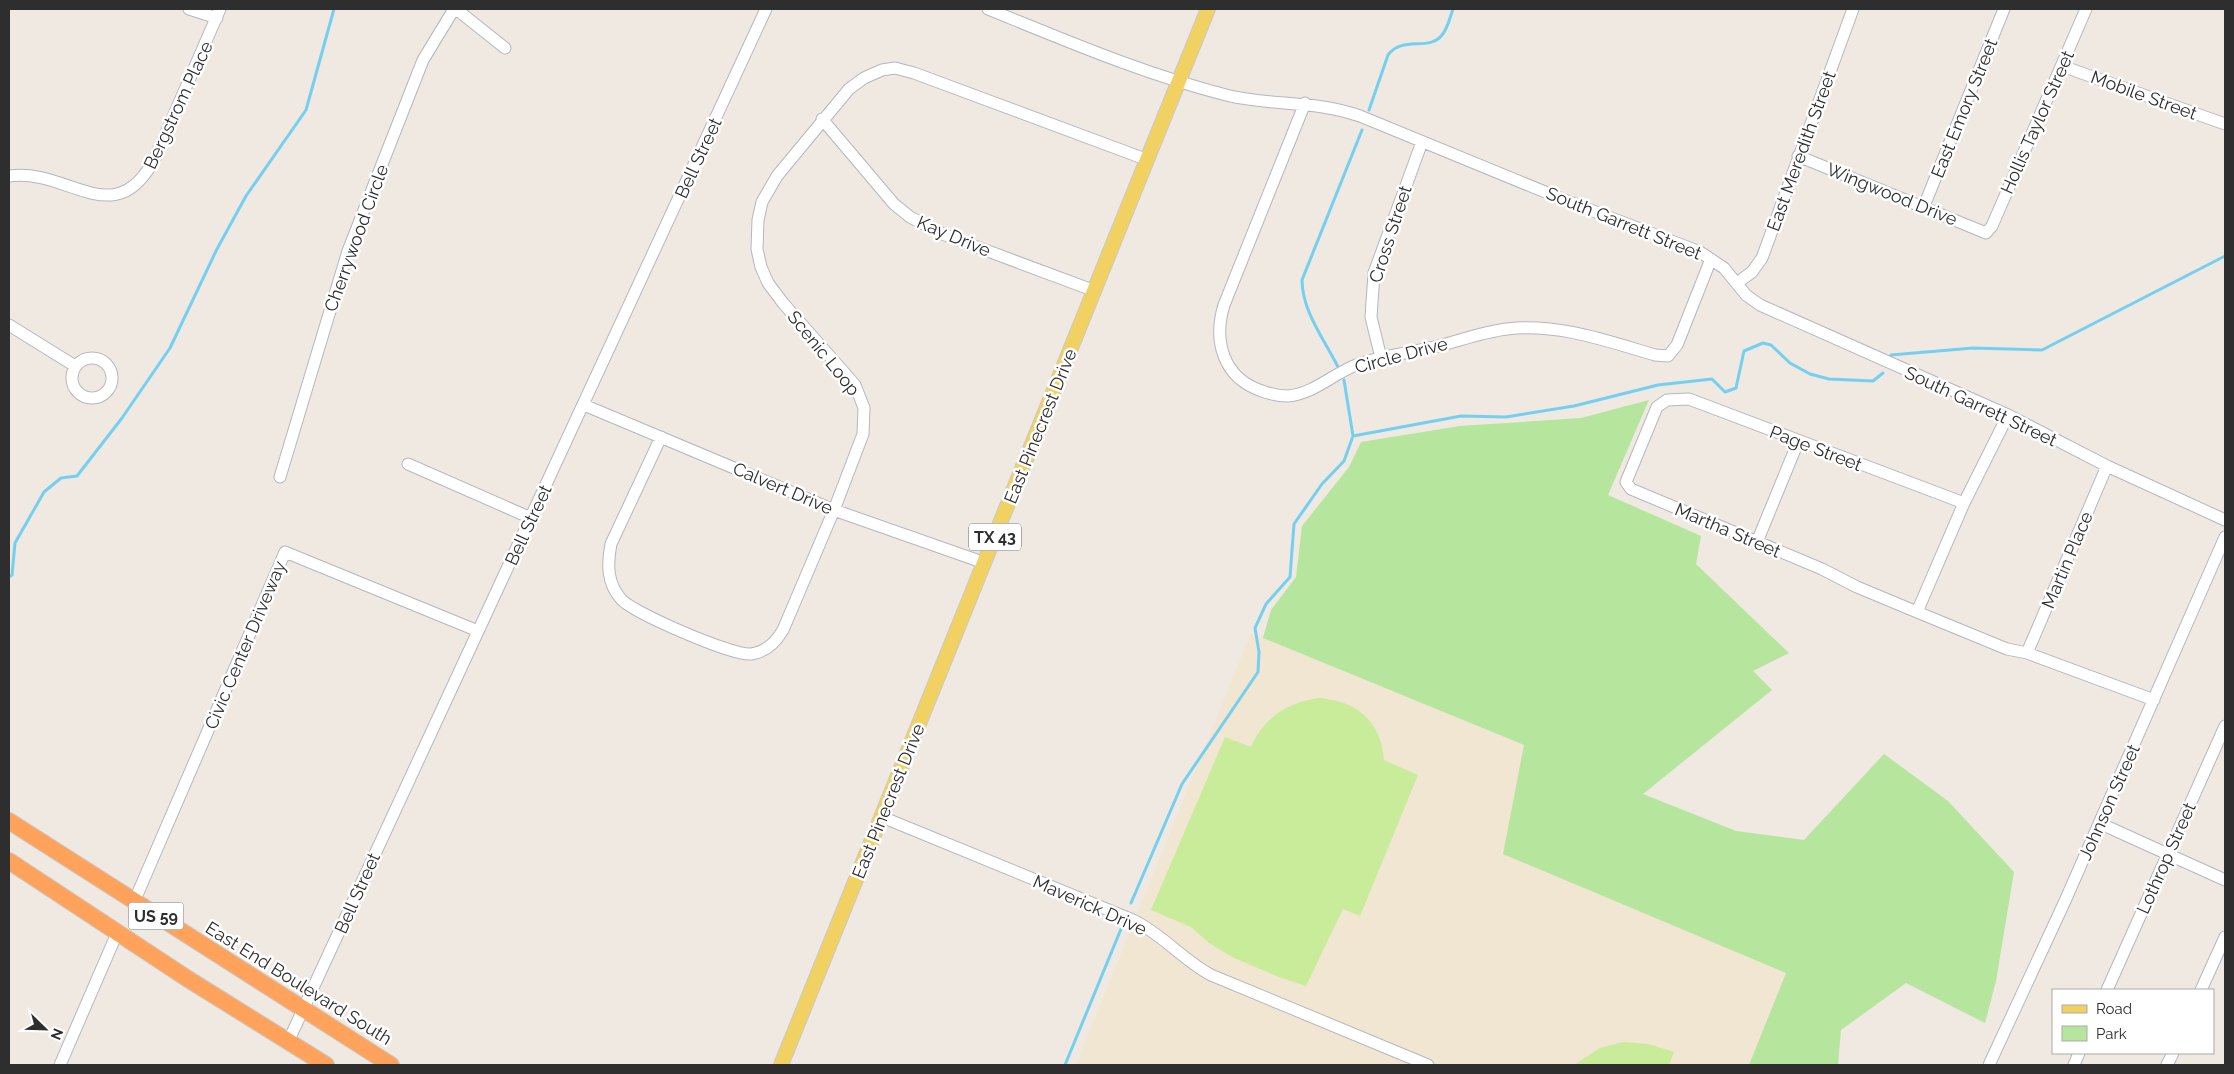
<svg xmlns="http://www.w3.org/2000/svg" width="2234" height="1074" font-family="Raleway,sans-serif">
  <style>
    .education { fill: #f0e6d1 }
    .green { fill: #b6e59e }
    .pitch { fill: #c9ec9a }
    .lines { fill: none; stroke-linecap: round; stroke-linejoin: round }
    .stream { stroke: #75cff0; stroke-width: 3 }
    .minor-casing { stroke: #b4b7c1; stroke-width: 13 }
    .major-casing { stroke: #c9c9c9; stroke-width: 16 }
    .highway-casing { stroke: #c9c9c9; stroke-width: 18 }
    .minor { stroke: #fff; stroke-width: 11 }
    .major { stroke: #f2d163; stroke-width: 14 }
    .highway { stroke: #ffa35c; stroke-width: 16 }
    .labels { text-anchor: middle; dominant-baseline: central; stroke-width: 5; stroke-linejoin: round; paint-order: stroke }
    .shield { fill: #fff; stroke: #6d6d6d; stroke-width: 1 }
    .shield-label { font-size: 16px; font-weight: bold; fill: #2e2e2e }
    .street-label { font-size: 18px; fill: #2e2e2e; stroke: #fff }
  </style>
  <rect width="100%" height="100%" fill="#efe9e1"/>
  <path class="education" d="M1251 633 1525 746 1504 854 1786 973 1749 1065H1076Z"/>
  <path class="green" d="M1649 400 1608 495 1701 536 1696 564 1789 653 1753 671 1772 690 1643 794 1736 831 1804 840 1884 754 1948 801 2014 872 1996 981 1985 1023 1906 983 1841 1030 1838 1065H1749L1786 973 1503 854 1524 745 1263 638 1271 610 1296 577 1302 526 1349 467 1361 442 1460 426 1581 418Z"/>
  <path class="pitch" d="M1319 698C1357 701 1381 721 1384 760L1418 775 1360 916 1343 909 1306 986 1279 977 1234 958 1209 943 1191 927 1151 910 1225 737 1251 747C1263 718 1288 702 1319 698Z
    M1623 1042 1649 1044 1674 1052 1669 1065H1574L1600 1048Z"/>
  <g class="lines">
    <path class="stream" d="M1369 110 1388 55C1403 35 1429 52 1442 35 1448 28 1450 17 1453 9
      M1891 355 1973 348 2042 350 2225 256
      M1338 367C1324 339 1302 311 1302 280L1362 130
      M1344 380 1353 436
      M9 577 12 575 15 543 44 492 61 478 77 476 122 418 170 348 217 249 246 196 306 110 334 9
      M1131 903 1182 784 1258 672 1259 652 1255 628 1266 604 1290 577 1294 524 1322 484 1344 461 1353 436 1461 416 1506 417 1574 406 1658 385 1712 379 1725 392 1736 388 1744 351 1763 343 1771 345 1790 363 1810 374 1829 379 1873 381 1883 373
      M1065 1065 1121 929"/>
    <defs>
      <path id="minor" d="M189 9 217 18
        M456 9 505 48
        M988 9C1067 41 1146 75 1230 96 1274 106 1314 100 1360 116L1567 201 1700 252 1724 268 1746 295 1760 305 2008 415 2107 466 2225 520
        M2062 66 2225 124
        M1305 103 1224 305C1213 341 1223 378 1262 391 1270 394 1279 396 1288 396 1313 394 1333 374 1356 365 1381 356 1408 353 1434 347 1459 341 1482 332 1507 329 1558 323 1607 341 1655 355L1668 356 1677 345 1711 259
        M822 119 894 204 910 217 945 235 1095 291
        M1798 156 1986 233 1992 226 2086 9
        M9 176C68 167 116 236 156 156L220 9
        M1924 206 2004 9
        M1737 283 1752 272 1762 258 1853 9
        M9 325 75 366
        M72 378a20 20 0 1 1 40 0a20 20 0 1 1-40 0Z
        M1381 358 1371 317 1374 273 1422 142
        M584 405 834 510 985 563
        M661 437 611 544C607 564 607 583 621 599 633 613 733 656 751 654 766 652 776 642 783 630L834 510 863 434 864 408 855 385 783 303 768 283 761 267 757 249 758 220 762 202 777 176 849 89 864 78 882 70 895 68 914 73 1148 160
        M408 464 531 518
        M280 477 348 251 423 60 454 9
        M1964 503 1689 399 1667 400 1657 407 1626 482 1631 489 1822 569 1857 587 1917 612 2007 649 2027 653 2154 700
        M1757 542 1798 442
        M1917 612 1964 503 2008 415
        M2027 653 2107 466
        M882 817 1133 920C1162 934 1183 960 1211 975L1428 1065
        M2099 823 2225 880
        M134 902 285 552 478 631
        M2107 990 2225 726
        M2201 990 2225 937
        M288 1042 766 9
        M60 1065 118 931
        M1989 1065 2065 901 2225 537
        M2074 1065 2079 1053
        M2167 1065 2173 1053"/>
      <path id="major" d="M781 1065 1208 9"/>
      <path id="highway" d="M9 821 391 1065
        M9 861 188 979 326 1065"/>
    </defs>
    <use href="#minor" class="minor-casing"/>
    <use href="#major" class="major-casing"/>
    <use href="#highway" class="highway-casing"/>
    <use href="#minor" class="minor"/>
    <use href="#major" class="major"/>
    <use href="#highway" class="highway"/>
  </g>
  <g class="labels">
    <g class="shield">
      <rect x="969" y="523.5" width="52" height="27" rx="4"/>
      <rect x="128.5" y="902.5" width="55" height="27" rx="4"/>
    </g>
    <g class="shield-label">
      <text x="995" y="537">TX 43</text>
      <text x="156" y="916">US 59</text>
    </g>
    <g class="street-label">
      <text transform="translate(2144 95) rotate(20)">Mobile Street</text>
      <text transform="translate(178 105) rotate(-65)">Bergstrom Place</text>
      <text transform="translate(1964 108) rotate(-68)">East Emory Street</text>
      <text transform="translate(2037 122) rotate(-66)">Hollis Taylor Street</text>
      <text transform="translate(1801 151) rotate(-70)">East Meredith Street</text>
      <text transform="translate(698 158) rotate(-65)">Bell Street</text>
      <text transform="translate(1892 194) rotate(22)">Wingwood Drive</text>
      <text transform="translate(1624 223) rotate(22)">South Garrett Street</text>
      <text transform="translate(1390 234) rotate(-72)">Cross Street</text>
      <text transform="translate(954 236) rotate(23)">Kay Drive</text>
      <text transform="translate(356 238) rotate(-70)">Cherrywood Circle</text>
      <text transform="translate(824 353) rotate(51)">Scenic Loop</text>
      <text transform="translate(1401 355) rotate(-15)">Circle Drive</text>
      <text transform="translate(1981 406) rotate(25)">South Garrett Street</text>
      <text transform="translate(1040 426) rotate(-68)">East Pinecrest Drive</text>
      <text transform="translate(1816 448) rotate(21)">Page Street</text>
      <text transform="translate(783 488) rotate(23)">Calvert Drive</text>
      <text transform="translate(528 525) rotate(-65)">Bell Street</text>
      <text transform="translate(1728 530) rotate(23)">Martha Street</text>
      <text transform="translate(2067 560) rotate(-67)">Martin Place</text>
      <text transform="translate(245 645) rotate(-67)">Civic Center Driveway</text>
      <text transform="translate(888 801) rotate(-68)">East Pinecrest Drive</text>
      <text transform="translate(2109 802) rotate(-66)">Johnson Street</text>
      <text transform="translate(2166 858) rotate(-66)">Lothrop Street</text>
      <text transform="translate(357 893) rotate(-66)">Bell Street</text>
      <text transform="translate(1090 905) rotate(24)">Maverick Drive</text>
      <text transform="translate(299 983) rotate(32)">East End Boulevard South</text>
    </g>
  </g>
  <rect width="2234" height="1074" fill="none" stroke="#2e2e2e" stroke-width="20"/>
  <rect x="2052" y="989" width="162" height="65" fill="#ffffff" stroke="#ababab"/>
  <rect x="2062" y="1005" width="25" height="8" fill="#f2d163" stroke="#ababab"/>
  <text x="2096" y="1014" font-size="15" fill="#2e2e2e">Road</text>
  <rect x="2062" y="1026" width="25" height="15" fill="#b6e59e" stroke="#ababab"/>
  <text x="2096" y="1039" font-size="15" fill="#2e2e2e">Park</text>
  <g transform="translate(45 1029) rotate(113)" stroke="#ffffff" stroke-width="4" paint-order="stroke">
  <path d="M0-4L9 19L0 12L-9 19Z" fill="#2e2e2e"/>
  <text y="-8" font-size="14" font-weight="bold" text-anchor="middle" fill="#2e2e2e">N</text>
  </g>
</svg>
